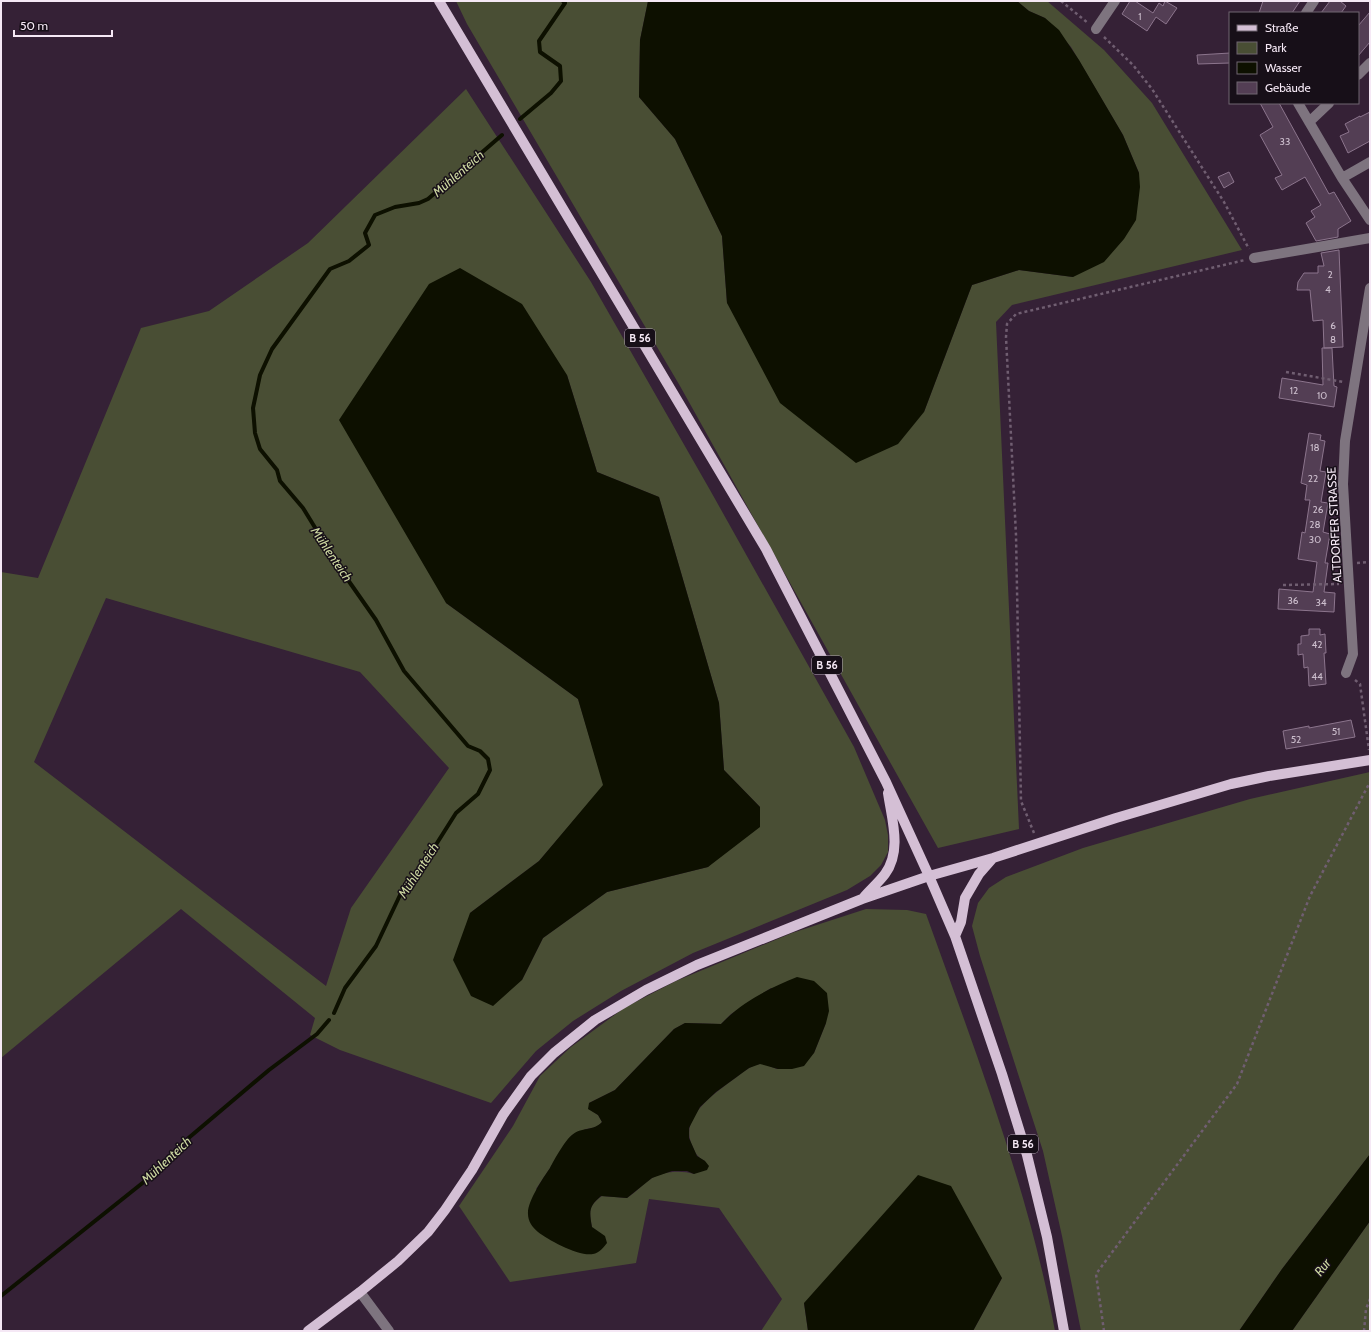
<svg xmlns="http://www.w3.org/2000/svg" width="1371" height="1332" font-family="Cabin,sans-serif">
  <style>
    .green { fill: #494e34; fill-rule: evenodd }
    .water { fill: #0d1000 }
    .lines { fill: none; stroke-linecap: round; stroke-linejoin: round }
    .stream { stroke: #0d1000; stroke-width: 4 }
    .building { fill: #533e54; stroke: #8c758d }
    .path { stroke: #705e71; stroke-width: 2.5; stroke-dasharray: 3 3; stroke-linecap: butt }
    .minor { stroke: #7e747f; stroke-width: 10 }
    .major { stroke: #d4bfd5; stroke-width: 10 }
    .labels { text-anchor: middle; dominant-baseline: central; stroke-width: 3; stroke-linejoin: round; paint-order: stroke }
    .number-label { font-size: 10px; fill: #ccbecd }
    .shield { fill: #170f18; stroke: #b2a7b3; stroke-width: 1 }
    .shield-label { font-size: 11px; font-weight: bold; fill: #f5e8f5 }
    .street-label { font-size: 12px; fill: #f5e8f5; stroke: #170f18 }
    .water-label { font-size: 13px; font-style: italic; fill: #cdd8a1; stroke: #170f18 }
  </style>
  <rect width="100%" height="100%" fill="#352136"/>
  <path class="green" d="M456 1H648L640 40 639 97 675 139 722 236 727 303 924 412 972 285 1019 270 1073 277 1139 173 1123 135 1071 47 1045 18 1029 11 1017 1H1047L1104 50 1152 103 1242 250 1012 305 996 322 1019 829 938 848 680 386 467 24Z
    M466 89 591 282 710 490 854 747 885 820 888 835V852L881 865 870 876 847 890 693 953 621 991 573 1021 536 1051 491 1103 340 1050 310 1035 315 1018 181 909 1 1058V572L38 578 141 328 209 311 308 243ZM567 375 597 472 659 497 719 703 724 770 760 807 708 867 607 892 543 938 522 980 470 913 539 861 604 785 578 699 446 603ZM106 598 360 672 449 768 351 908 326 986 34 762Z
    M1370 772V1154L1282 1269 1239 1331H1081L1062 1236 1043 1151 980 956 972 926 978 903 989 888 1006 877 1083 848 1250 799Z
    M866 909 907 910 926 914C975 1050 1028 1188 1055 1331H973L1002 1278 804 1303 808 1331H761L782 1299 719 1208 649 1199 636 1263 510 1282 459 1206 513 1126 540 1076 571 1047 624 1008 676 981 792 933ZM771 988 826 1023 814 1053 778 1069C773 1068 765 1063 760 1064 752 1064 741 1074 734 1079 715 1093 679 1117 692 1145 696 1154 696 1156 705 1161L694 1174C681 1170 664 1171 652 1178 643 1184 636 1192 627 1198L602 1196C588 1206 589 1211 592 1227L605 1236 536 1189 572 1135 586 1129 597 1127 602 1122 598 1115 589 1109V1103L615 1090 674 1029 685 1023 721 1024 731 1014Z
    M1370 1221V1331H1292Z"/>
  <path class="water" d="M648 1H1017L1029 11 1045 18 1059 30 1079 60 1123 135 1139 173 1140 187 1136 220 1124 239 1104 262 1073 277 1019 270 972 285 924 412 898 444 856 463 780 403 727 303 722 236 675 139 639 97 640 40Z
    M460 268 522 304 567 375 597 472 659 497 719 703 724 770 760 807V827L708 867 607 892 543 938 522 980 493 1006 471 996 453 960 470 913 539 861 603 785 578 699 446 603 339 420 429 284Z
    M797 977 814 981 827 993 829 1011 826 1023 814 1053 804 1066 792 1069H778L760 1064 749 1068 716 1092 700 1107 689 1128V1138L697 1156 705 1161 709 1166 707 1170 694 1174 687 1171H672L652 1178 627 1198 601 1196C589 1206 589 1211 592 1227L605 1236 607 1243C604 1247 599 1253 593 1254 580 1257 548 1240 538 1232 532 1227 528 1221 528 1214 527 1202 543 1178 550 1168 554 1160 566 1139 572 1135 581 1127 594 1131 602 1122L598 1115 588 1109 589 1103 615 1090 674 1029 685 1023 721 1024C743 1001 768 989 797 977Z
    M1370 1154V1221L1292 1331H1239L1282 1269Z
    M918 1175 951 1186 1002 1278 973 1331H808L804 1303Z"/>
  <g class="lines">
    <path class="stream" d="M520 119 551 93 561 81 560 66 540 52 539 41 565 3 563 1
      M334 1013 345 988 376 946 401 893 425 862 456 813 478 794 490 770 488 759 480 751 468 746 404 671 376 620 341 570 303 508 280 481 277 470 260 449 255 433 253 408 260 375 272 349 330 269 349 261 369 245 365 233 375 215 395 207 419 203 428 199 502 135
      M1 1296 150 1177 185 1141 269 1070 317 1034 329 1020"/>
  </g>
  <path class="building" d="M1130 1H1135L1153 13 1159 3 1163 6 1165 1 1177 8 1166 24 1156 17 1147 31 1122 14Z
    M1263 1H1300L1292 13H1259Z
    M1330 1H1340L1346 6 1341 13H1321Z
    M1370 12V42L1358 56V26Z
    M1230 53V63L1198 64 1197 55Z
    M1260 103H1279L1329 194 1334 192 1351 221 1338 229V237L1316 241 1306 223 1315 217 1311 211 1321 205 1305 177 1282 190 1275 178 1282 175 1260 135 1273 127Z
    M1370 112V141L1348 153 1340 136 1349 132 1345 124 1360 116V117Z
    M1229 172 1234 182 1224 188 1218 177Z
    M1339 250 1343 347 1324 348 1323 320 1313 321 1310 290H1297L1298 282 1304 273H1318V266H1324L1321 253Z
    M1322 348H1332L1334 386 1337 387 1334 407 1279 398 1282 378 1323 385Z
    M1309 433 1321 435 1320 440 1325 441 1320 471 1326 472 1321 502 1328 503 1323 532 1330 534 1325 563H1328L1324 592 1335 593 1334 612 1278 609 1279 589 1313 592 1317 562 1298 559 1302 532 1305 533 1310 500H1305L1307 485 1301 483Z
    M1309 629H1320V635L1325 634 1326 653H1324L1326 684 1309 686 1308 667 1304 668 1303 654 1298 655V644H1301V636L1309 635Z
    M1351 720 1355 737 1286 749 1283 731 1309 726V728Z"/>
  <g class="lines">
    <path class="path" d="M1061 1 1088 23
      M1104 37 1133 65 1152 89 1224 202 1249 249
      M1286 372 1344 382
      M1357 563 1370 562
      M1283 585 1339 584
      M1355 680 1360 684 1369 750
      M1034 833 1021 801 1016 535 1006 337 1007 324 1016 314 1245 260
      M1104 1331 1096 1274 1237 1084 1310 896 1370 782
      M1364 1331 1366 1309 1370 1299"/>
    <path class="minor" d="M1306 13 1314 1
      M1096 29 1115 1
      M1358 75 1370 63
      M1298 103 1342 178 1370 220
      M1309 122 1329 103
      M1342 178 1370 162
      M1254 258 1370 238
      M1346 673 1353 654 1343 484 1345 441 1370 288
      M360 1292 389 1331"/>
    <path class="major" d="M439 1 766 549 886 782 929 876 955 936 1002 1074 1027 1155 1047 1237 1064 1331
      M864 897C871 889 879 882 885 874 902 851 892 820 888 793
      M955 936 961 922 965 898 979 874 993 858
      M308 1331 360 1292 398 1261 428 1232 445 1210 472 1170 503 1115 531 1076 554 1053 595 1020 646 990 697 965 862 899 929 876 993 858 1116 818 1231 784 1269 776 1370 760"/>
  </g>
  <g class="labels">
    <g class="number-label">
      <text x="1140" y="16">1</text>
      <text x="1285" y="141">33</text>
      <text x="1330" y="274">2</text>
      <text x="1328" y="289">4</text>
      <text x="1333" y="325">6</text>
      <text x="1333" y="339">8</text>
      <text x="1294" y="390">12</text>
      <text x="1322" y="395">10</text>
      <text x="1315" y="447">18</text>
      <text x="1313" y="478">22</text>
      <text x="1318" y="509">26</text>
      <text x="1315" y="524">28</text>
      <text x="1315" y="539">30</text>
      <text x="1293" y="600">36</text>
      <text x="1321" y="602">34</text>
      <text x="1317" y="644">42</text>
      <text x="1317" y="676">44</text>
      <text x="1336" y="731">51</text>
      <text x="1296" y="739">52</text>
    </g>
    <g class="shield">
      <rect x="625" y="329" width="30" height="18" rx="3"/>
      <rect x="812" y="656" width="30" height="18" rx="3"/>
      <rect x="1008" y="1135" width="30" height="18" rx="3"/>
    </g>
    <g class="shield-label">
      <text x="640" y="338">B 56</text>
      <text x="827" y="665">B 56</text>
      <text x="1023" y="1144">B 56</text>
    </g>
    <g class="street-label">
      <text transform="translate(1334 525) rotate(-93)">ALTDORFER STRASSE</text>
    </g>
    <g class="water-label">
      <text transform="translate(458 173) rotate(-41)">Mühlenteich</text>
      <text transform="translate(332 554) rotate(56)">Mühlenteich</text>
      <text transform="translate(418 870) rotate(-57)">Mühlenteich</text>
      <text transform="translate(166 1160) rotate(-43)">Mühlenteich</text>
      <text transform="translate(1322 1267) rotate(-53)">Rur</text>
    </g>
  </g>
  <rect width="1371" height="1332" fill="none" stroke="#f5e8f5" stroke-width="4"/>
  <rect x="1229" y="12" width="130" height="92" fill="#170f18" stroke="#706670"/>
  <rect x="1237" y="25" width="20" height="6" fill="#d4bfd5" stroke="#706670"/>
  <text x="1265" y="32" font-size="12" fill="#f5e8f5">Straße</text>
  <rect x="1237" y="42" width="20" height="12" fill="#494e34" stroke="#706670"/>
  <text x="1265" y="52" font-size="12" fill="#f5e8f5">Park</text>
  <rect x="1237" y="62" width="20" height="12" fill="#0d1000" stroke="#706670"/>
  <text x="1265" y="72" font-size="12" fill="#f5e8f5">Wasser</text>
  <rect x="1237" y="82" width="20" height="12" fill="#533e54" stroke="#706670"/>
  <text x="1265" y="92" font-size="12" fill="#f5e8f5">Gebäude</text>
  <path d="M14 30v6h98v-6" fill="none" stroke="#f5e8f5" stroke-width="2"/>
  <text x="20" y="30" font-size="12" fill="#f5e8f5" stroke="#170f18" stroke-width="3" paint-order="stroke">50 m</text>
</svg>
